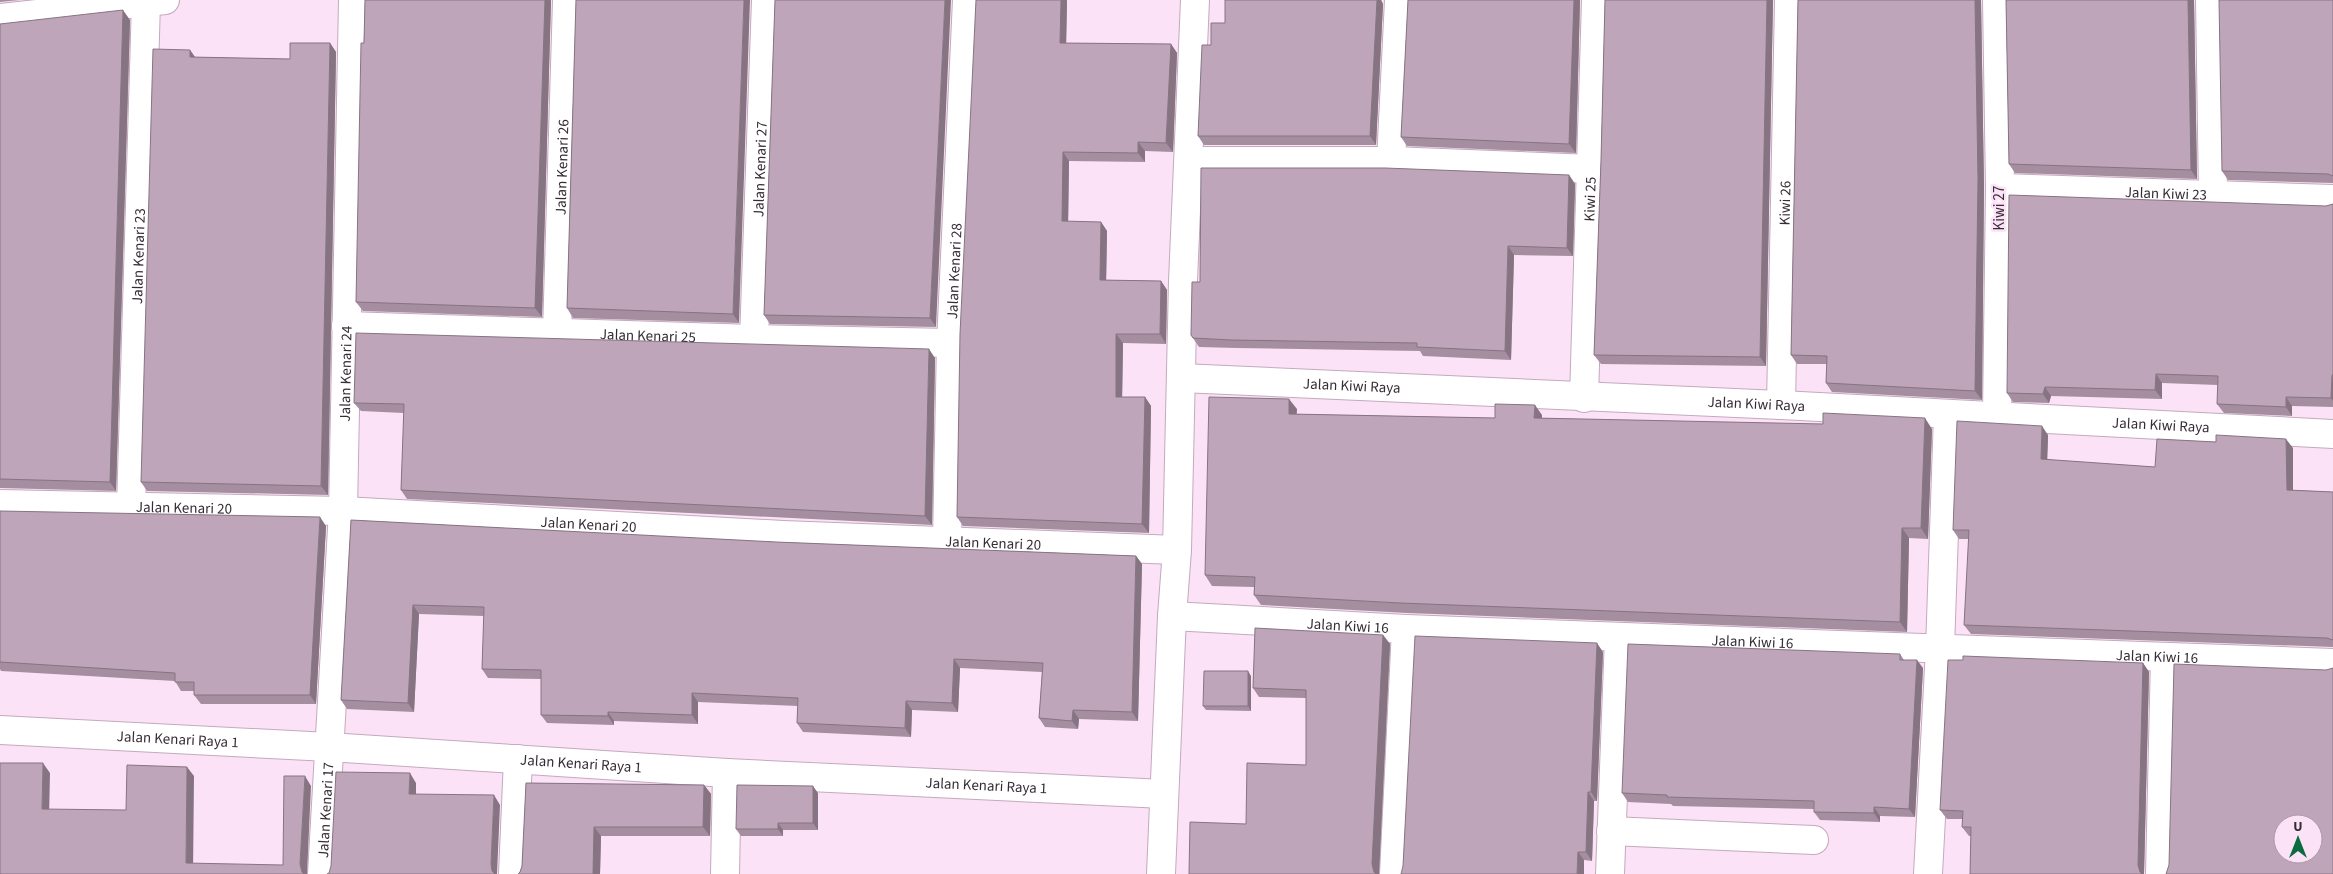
<svg xmlns="http://www.w3.org/2000/svg" width="2333" height="874" font-family="'Source Sans 3',sans-serif">
  <style>
    .lines { fill: none; stroke-linecap: round; stroke-linejoin: round }
    .minor-casing { stroke: #c3aabe; stroke-width: 30 }
    .minor { stroke: #fff; stroke-width: 28 }
    .wall { fill: #a48ea0 }
    .shaded-wall { fill: #867482 }
    .building { fill: #bfa5ba; stroke: #867482; fill-rule: evenodd }
    .labels { text-anchor: middle; dominant-baseline: central; stroke-width: 5; stroke-linejoin: round; paint-order: stroke }
    .street-label { font-size: 15px; fill: #362c35; stroke: #fce2f7 }
  </style>
  <rect width="100%" height="100%" fill="#fce2f7"/>
  <g class="lines">
    <defs>
      <g id="minor">
        <path d="M1997 0 2000 188 1997 416"/>
        <path d="M2210 0 2213 194"/>
        <path d="M0 18 165 0"/>
        <path d="M1189 161H1391L1592 169"/>
        <path d="M1391 161 1399 0"/>
        <path id="s1" d="M2000 188 2333 199"/>
        <path id="s2" d="M346 326 754 339 951 343"/>
        <path id="s3" d="M557 333 567 0"/>
        <path id="s4" d="M754 339 766 0"/>
        <path id="s5" d="M1181 378 1781 405 2333 434"/>
        <path id="s6" d="M1584 398 1596 0"/>
        <path id="s7" d="M1781 405 1789 0"/>
        <path id="s8" d="M0 504 343 511 783 535 1177 550"/>
        <path id="s9" d="M131 508 146 2"/>
        <path id="s10" d="M947 541 951 343 967 0"/>
        <path id="s11" d="M1172 616 1406 629 2333 663"/>
        <path id="s12" d="M0 730 329 747 727 773 1164 794"/>
        <path d="M1611 831 1814 840"/>
        <path id="s13" d="M322 874 343 511 353 0"/>
        <path d="M513 874 518 759"/>
        <path d="M725 874 727 773"/>
        <path d="M1161 874 1172 616 1177 550 1183 281 1195 0"/>
        <path d="M1394 874 1406 629"/>
        <path d="M1610 874 1619 637"/>
        <path d="M1928 874 1940 649 1948 415"/>
        <path d="M2160 874 2165 657"/>
      </g>
    </defs>
    <use href="#minor" class="minor-casing"/>
    <use href="#minor" class="minor"/>
  </g>
  <path class="wall" d="M0 0H20L0 2Z
    M365 0H551L542 317 363 311 356 302Z
    M576 0 739 323 573 318 567 308Z
    M775 0 936 327 770 324 764 315Z
    M976 0H1067L1066 43 1171 44 1177 53 1173 152 1145 151V162L1069 161 1068 222H1101L1107 231 1106 280 1161 281 1167 290 1166 344 1123 343 1122 397H1145L1151 406 1149 533 963 526 957 517Z
    M1225 0H1381L1383 4 1376 145H1204L1198 136 1211 45 1225 23Z
    M1408 0H1580L1576 153 1407 146 1401 137Z
    M1605 0H1773L1766 366 1601 364 1594 355 1601 160Z
    M1798 0H1981L1984 188 1982 400 1832 392 1826 383 1827 364H1797L1791 355Z
    M2006 0H2194L2197 179 2015 173 2009 164Z
    M2333 0V183L2228 180 2222 171Z
    M130 20 116 491 0 488V24Z
    M330 43 336 52 328 495 147 491 141 482 190 50 195 57 290 59Z
    M1569 175 1575 184 1573 256 1514 255 1511 360 1423 356 1420 351 1237 348 1199 347 1191 335 1200 282Z
    M2333 204V407L2292 406V416L2224 413 2217 404 2218 385 2162 383V399L2051 396 2049 403 2013 402 2007 393 2326 206Z
    M935 358 932 525 407 499 401 490 404 413 361 411 354 403Z
    M1297 409 1296 414 1495 418 1542 415V418L1932 429 1928 539 1909 538 1907 632 1407 613 1261 605 1254 595V587L1212 586 1205 575Z
    M2048 435 2047 460 2155 467 2293 448V490L2333 492V647L1971 634 1964 625 1969 539H1959L1953 530Z
    M0 511 326 526 316 704H201L194 695V691H181L175 681 1 671 0 669Z
    M351 520 776 542 1136 556 1142 564 1138 721 1079 719 1078 729 1045 727 1039 718 1042 672 960 668 958 712 912 710 911 737 803 732 797 723 798 706 698 702V724L614 721V725L547 723 541 715V679L488 678 482 669 484 616 419 614 414 712 347 709 341 700Z
    M1383 635 1390 644 1379 874H1189L1246 824 1306 765V698L1259 697 1253 688Z
    M1603 652 1597 801H1594L1592 861 1584 860 1401 874Z
    M1900 654 1904 660 1923 668 1915 817 1880 816V822L1820 820 1814 812V809L1673 806 1671 804 1628 802 1622 793Z
    M2143 663 2149 672 2144 874H1970L1971 836H1969L1962 827 1963 819H1947L1940 810Z
    M1251 676V711L1206 710 1203 706Z
    M526 783 704 785 711 794 710 836H601L600 874H518L520 872 522 866Z
    M818 793V830H783V836H741L736 829Z"/>
  <path class="shaded-wall" d="M545 0H551L542 317 535 308Z
    M744 0H750L739 323 733 314Z
    M945 0H951L936 327 930 318Z
    M1061 0H1067L1066 52 1060 43Z
    M1377 0H1381L1383 4 1376 145 1370 136Z
    M1574 0H1580L1576 153 1569 144Z
    M1767 0H1773L1766 366 1760 357Z
    M1975 0H1981L1984 188 1982 400 1975 391Z
    M2188 0H2194L2197 179 2191 170Z
    M123 10 130 20 116 491 110 482Z
    M330 43 336 52 328 495 321 486Z
    M1171 44 1177 53 1173 152 1166 143Z
    M190 50 197 60 190 57Z
    M1138 142 1145 151V162L1138 153Z
    M1063 152 1069 161 1068 231 1062 221Z
    M1569 175 1575 184 1573 256 1567 248Z
    M1101 222 1107 231 1106 289 1100 280Z
    M1508 246 1514 255 1511 360 1505 351Z
    M1161 281 1167 290 1166 344 1160 334Z
    M1116 334 1123 343 1122 406 1116 397Z
    M929 349 935 358 932 525 925 516Z
    M2156 374 2162 383V399L2155 390Z
    M2332 375 2333 377V401L2331 398Z
    M2045 387 2051 396 2049 403 2043 394Z
    M1145 397 1151 406 1149 533 1142 524Z
    M2286 397 2292 406V416L2286 407Z
    M1289 399 1297 409 1296 424 1289 414Z
    M1535 405 1542 415 1541 429 1534 418Z
    M1925 418 1932 429 1928 539 1921 528Z
    M2042 426 2048 435 2047 468 2041 459Z
    M2286 439 2293 448V499L2287 490Z
    M320 517 326 526 316 704 310 695Z
    M1902 528 1909 538 1907 632 1900 622Z
    M1136 556 1142 564 1138 721 1132 712Z
    M413 605 419 614 414 712 408 703Z
    M1383 635 1390 644 1379 874H1375L1374 872 1372 864Z
    M1597 643 1603 652 1597 801 1591 792Z
    M954 659 960 668 958 712 952 703Z
    M1917 660 1923 668 1915 817 1909 809Z
    M2143 663 2149 672 2144 874H2141L2140 872 2138 865Z
    M1248 671 1251 676V711L1248 706Z
    M692 693 698 702V724L692 715Z
    M906 701 912 710 911 737 905 728Z
    M1073 710 1079 719 1078 729 1072 721Z
    M608 712 614 721V725L608 716Z
    M43 763 50 773 49 819 42 809Z
    M187 767 194 776 193 873 186 863Z
    M410 773 416 783V804L409 794Z
    M305 776 311 786 307 874H303L302 872 300 864Z
    M704 785 711 794 710 836 703 827Z
    M813 786 818 793V830L813 823Z
    M1588 792 1594 801 1592 861 1586 852Z
    M494 795 500 805 497 874H494L492 871 491 864Z
    M1874 807 1880 816V822L1874 813Z
    M778 823 783 830V836L778 829Z
    M594 827 601 836 600 874H593Z
    M1578 852 1584 860V874H1577Z"/>
  <path class="building" d="M365 0H545L535 308 356 302 361 43H364Z
    M576 0H744L733 314 567 308Z
    M775 0H945L930 318 764 315Z
    M976 0H1061L1060 43 1171 44 1166 143 1138 142V153L1063 152 1062 221 1101 222 1100 280 1161 281 1160 334H1116V397H1145L1142 524 957 517 960 334Z
    M1225 0H1377L1370 136H1198L1202 45H1211V23H1225Z
    M1408 0H1574L1569 144 1401 137Z
    M1605 0H1767L1760 357 1594 355 1601 160Z
    M1798 0H1975L1978 179 1975 391 1826 383 1827 356 1791 355Z
    M2006 0H2188L2191 170 2009 164Z
    M2219 0H2333V176L2328 174 2222 171Z
    M123 10 110 482 0 479V24Z
    M290 43H330L321 486 141 482 153 49 190 50V57L290 59Z
    M1201 168H1385L1569 175 1567 248 1508 246 1505 351 1417 347V343L1231 340 1193 338 1191 335 1192 282H1200Z
    M2009 195 2326 206 2333 204V375H2332L2331 398 2286 397V407L2217 404 2218 376 2156 374 2155 390 2045 387 2043 394 2007 393Z
    M356 333 929 349 925 516 401 490 404 404 354 403Z
    M1209 397 1289 399V414L1495 418V404L1535 405 1534 418 1823 424V413L1925 418 1921 528H1902L1900 622 1400 603 1254 595 1255 577 1205 575Z
    M1957 421 2042 426 2041 459 2155 467 2157 439 2216 442V435L2286 439 2287 490 2333 492V640L2327 638 1964 625 1969 530H1953Z
    M0 511 320 517 310 695H194V682H175V673L0 662Z
    M351 520 776 542 1136 556 1132 712 1073 710 1072 721 1039 718 1043 663 954 659 952 703 906 701 905 728 797 723 798 698 692 693V715L608 712V716L541 715V670L482 669 484 607 413 605 408 703 341 700Z
    M1255 628 1383 635 1372 864 1374 872 1376 874H1189L1190 822 1246 824 1247 763 1306 765V690L1253 688Z
    M1415 636 1597 643 1591 792H1588L1586 852H1578L1577 874H1401L1403 866Z
    M1628 644 1900 654V660H1917L1909 809 1874 807V813L1814 812V801L1667 797V795L1622 793Z
    M1963 656 2143 663 2138 865 2140 872 2142 874H1970L1971 827H1962L1963 811 1940 810 1948 660H1963Z
    M2174 664 2326 670 2333 668V874H2166L2169 865ZM2283 824H2313V854H2283Z
    M1204 671H1248V706H1203Z
    M0 763H43L42 809 126 810 127 765 187 767 186 863 283 865 284 776H305L300 864 302 872 304 874H0Z
    M336 772 410 773 409 794 494 795 491 864 492 871 495 874H327L329 873 331 866Z
    M526 783 704 785 703 827H594L593 874H518L520 872 522 866Z
    M737 785 813 786V823H778V829H736Z"/>
  <g class="labels">
    <g class="street-label">
      <text stroke="none"><textPath href="#s3" startOffset="166">Jalan Kenari 26</textPath></text>
      <text stroke="none"><textPath href="#s4" startOffset="170">Jalan Kenari 27</textPath></text>
      <text stroke="none"><textPath href="#s1" startOffset="166">Jalan Kiwi 23</textPath></text>
      <text stroke="none"><textPath href="#s6" startOffset="199">Kiwi 25</textPath></text>
      <text stroke="none"><textPath href="#s7" startOffset="202">Kiwi 26</textPath></text>
      <text transform="translate(1999 208) rotate(-90)">Kiwi 27</text>
      <text stroke="none"><textPath href="#s9" startOffset="252">Jalan Kenari 23</textPath></text>
      <text stroke="none"><textPath href="#s10" startOffset="270">Jalan Kenari 28</textPath></text>
      <text stroke="none"><textPath href="#s2" startOffset="302">Jalan Kenari 25</textPath></text>
      <text stroke="none"><textPath href="#s13" startOffset="501">Jalan Kenari 24</textPath></text>
      <text stroke="none"><textPath href="#s5" startOffset="171">Jalan Kiwi Raya</textPath></text>
      <text stroke="none"><textPath href="#s5" startOffset="576">Jalan Kiwi Raya</textPath></text>
      <text stroke="none"><textPath href="#s5" startOffset="981">Jalan Kiwi Raya</textPath></text>
      <text stroke="none"><textPath href="#s8" startOffset="184">Jalan Kenari 20</textPath></text>
      <text stroke="none"><textPath href="#s8" startOffset="589">Jalan Kenari 20</textPath></text>
      <text stroke="none"><textPath href="#s8" startOffset="994">Jalan Kenari 20</textPath></text>
      <text stroke="none"><textPath href="#s11" startOffset="176">Jalan Kiwi 16</textPath></text>
      <text stroke="none"><textPath href="#s11" startOffset="581">Jalan Kiwi 16</textPath></text>
      <text stroke="none"><textPath href="#s11" startOffset="986">Jalan Kiwi 16</textPath></text>
      <text stroke="none"><textPath href="#s12" startOffset="178">Jalan Kenari Raya 1</textPath></text>
      <text stroke="none"><textPath href="#s12" startOffset="582">Jalan Kenari Raya 1</textPath></text>
      <text stroke="none"><textPath href="#s12" startOffset="988">Jalan Kenari Raya 1</textPath></text>
      <text stroke="none"><textPath href="#s13" startOffset="64">Jalan Kenari 17</textPath></text>
    </g>
  </g>
  <g transform="translate(2298 839)"><circle r="24" fill="#fce2f7" stroke="#ad99a9"/>
  <path d="M0-4L9 19L0 12L-9 19Z" fill="#0a6b3f"/>
  <text y="-8" font-size="14" font-weight="bold" text-anchor="middle" fill="#362c35">U</text>
  </g>
</svg>
